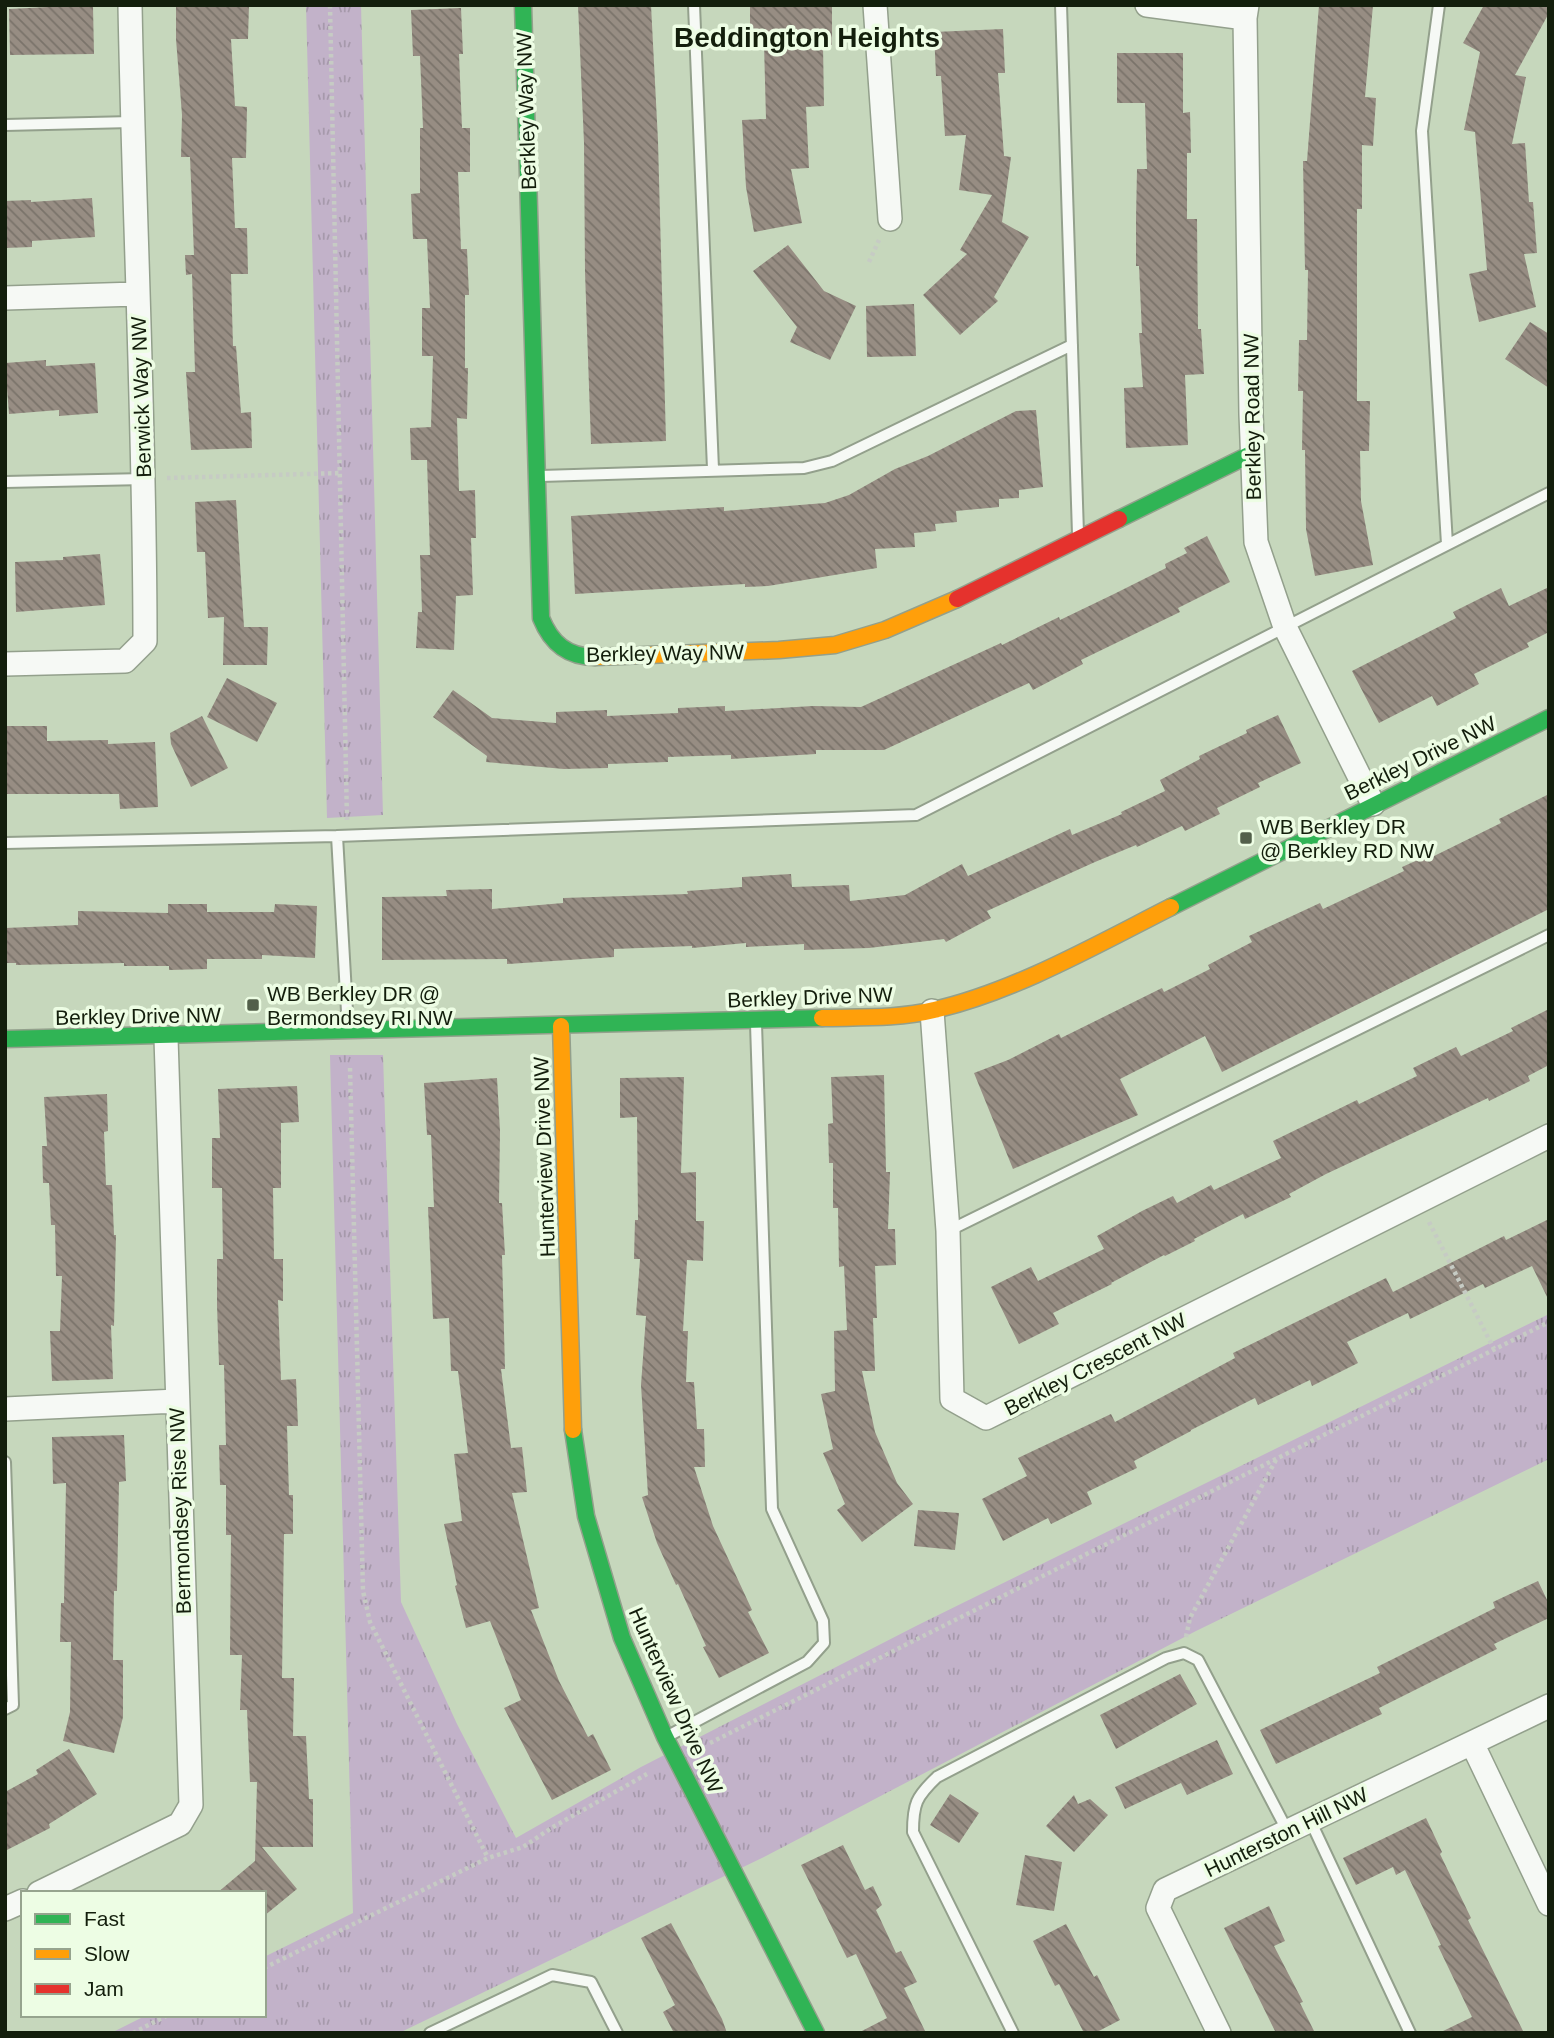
<svg xmlns="http://www.w3.org/2000/svg" width="1554" height="2038" font-family="Arial,sans-serif">
  <style>
    .grass { fill: url(#grass-tufts) }
    .building { fill: url(#building-back-hatch) }
    .lines { fill: none; stroke-linecap: round; stroke-linejoin: round }
    .lane-casing { stroke: #93a08c; stroke-width: 14 }
    .street-casing { stroke: #93a08c; stroke-width: 26 }
    .fast-casing { stroke: #93a08c; stroke-width: 19 }
    .slow-casing { stroke: #93a08c; stroke-width: 19 }
    .jam-casing { stroke: #93a08c; stroke-width: 19 }
    .path { stroke: #c6cbc4; stroke-width: 4.5; stroke-dasharray: 3.5 3.5; stroke-linecap: butt }
    .lane { stroke: #f6f9f5; stroke-width: 10 }
    .street { stroke: #f6f9f5; stroke-width: 23 }
    .fast { stroke: #30b455; stroke-width: 16 }
    .slow { stroke: #ff9f0a; stroke-width: 16 }
    .jam { stroke: #e5322d; stroke-width: 16 }
    .poi-dot { fill: #525f4a; stroke: #edfde4; stroke-width: 2.5 }
    .labels { text-anchor: middle; dominant-baseline: central; stroke-width: 7; stroke-linejoin: round; paint-order: stroke }
    .street-label { font-size: 21px; fill: #131e0c; stroke: #edfde4 }
    .poi-label { font-size: 21px; fill: #131e0c; stroke: #edfde4; text-anchor: start }
    .district-label { font-size: 28px; font-weight: bold; fill: #131e0c; stroke: #edfde4 }
  </style>
  <defs>
    <pattern id="grass-tufts" width="24" height="20" patternUnits="userSpaceOnUse" patternTransform="scale(1.75)"><rect width="24" height="20" fill="#c2b2c9"/><path d="M3 7l-1-3M5 7V3M7 7l1-3M15 17l-1-3M17 17v-4M19 17l1-3" fill="none" stroke="#a699ab"/></pattern>
    <pattern id="building-back-hatch" width="6" height="6" patternUnits="userSpaceOnUse" patternTransform="scale(1.75)"><rect width="6" height="6" fill="#978d83"/><path d="M-1 5l2 2M0 0l6 6M5-1l2 2" fill="none" stroke="#7a736a"/></pattern>
  </defs>
  <rect width="100%" height="100%" fill="#c6d7bc"/>
  <path class="grass" d="M306 5H361L383 815 327 818Z
    M330 1055H383L401 1602 457 1724 516 1838 641 1767 918 1625 1549 1314V1459L1196 1631 764 1857 399 2033H111L147 2015H264V1957L353 1913Z"/>
  <path class="building" d="M176 5H249L248 39H231L235 106 247 107 246 158H232L235 228H247L248 274H231L233 346H236L241 413 251 412 252 448 191 450 186 372H195L192 274 186 275 185 255H194L190 157H181L182 115 176 39Z
    M578 5H651L658 141 666 441 591 444 585 272 584 143Z
    M750 5H832V45H823L824 106 806 107 809 168 791 169 802 223 754 232 746 187 742 120 766 119 764 44H750Z
    M1319 5H1373L1365 97 1376 98 1373 146 1362 145V209H1357V401H1370L1369 451H1360L1361 501 1373 565 1315 576 1306 529 1305 450H1302L1303 391H1298L1299 340H1307L1308 270H1305L1303 161H1307Z
    M1484 5H1549V13L1515 75 1526 77 1512 144 1525 143 1529 202H1533L1537 253 1524 254 1536 307 1479 322 1469 274 1487 270 1475 132 1464 130 1480 52 1463 43Z
    M48 7H93L94 54 10 55 9 9Z
    M461 8 463 54H459L462 128H470V172H458L461 249H467L469 295H465V368H468L467 419 457 418 459 491 475 490 476 538H471L473 595 456 596 454 650 416 648 418 612H422L420 555H430L427 460H411L410 428 431 427 433 356H422V308H430L427 239H413L411 194 420 193V128H423L420 56H413L411 10Z
    M1003 29 1005 73H998L1004 156 1011 157 1002 222 1029 237 994 297 998 301 960 335 923 295 967 254 960 250 992 195 959 190 966 135 945 136 941 76H936L934 32Z
    M1117 53H1183V113L1190 112 1191 153H1187V219H1197L1198 329H1201L1204 374 1185 375 1188 445 1126 448 1124 388 1143 387 1139 333H1142L1139 266H1136V219L1137 169H1147L1145 103H1117Z
    M92 198 95 237 32 241V247L5 248V201L31 200V202Z
    M788 245 824 291 856 306 830 360 790 342 797 327 753 271Z
    M914 304 916 356 867 357 866 306Z
    M1530 322 1549 334V388L1505 359Z
    M46 360V366L95 363 98 413 59 416V410L9 414 5 363Z
    M1036 410 1043 487 1019 490V498L999 499V507L956 511 957 522 935 524 936 531 914 533 915 547 875 549 877 568 768 586 745 587V584L575 594 571 516 724 507V511L825 503 849 495 895 469 928 456 1016 411Z
    M236 500 244 627H268L267 665H223L224 617 208 618 205 552H197L195 502Z
    M1207 536 1230 582 1178 608 1180 612 1081 660 1083 664 1033 690 1029 683 884 750H816V754L731 759V755L668 757V762L608 764V768L564 769 486 762 487 756 433 717 453 690 492 718 556 723V712L607 710V716L678 713V708L725 706V711L813 706 861 707 1001 643 1002 645 1059 617 1060 620 1114 594 1166 568 1165 564 1187 553 1184 548Z
    M100 554 105 605 16 612 15 562 63 560V557Z
    M1549 587V632L1527 643 1529 647 1474 674 1479 684 1437 706 1432 696 1379 723 1352 671 1456 618 1453 612 1501 588 1509 606Z
    M227 678 277 703 257 742 207 717Z
    M1278 715 1301 763 1258 783 1260 787 1217 808 1220 814 1185 831 1182 826 1137 847 1136 845 1095 862 987 911 991 918 946 942 944 939 869 948 804 950V944L746 947V943L692 948V946L614 949V957L507 964V959L382 960V897L447 896 446 890 492 889V909L563 903V898L688 894 687 891 742 887V877L791 874 792 887 849 885 850 901 905 895 962 864 968 876 1070 829 1072 835 1122 814 1121 812 1165 791 1160 780 1200 759 1199 756 1247 733 1246 730Z
    M202 716 228 768 191 787 171 744 170 733Z
    M5 726H47V741L108 740V744L155 742 158 807 120 809 119 794H5Z
    M1549 794V909L1222 1072 1205 1036 1120 1079 1138 1115 1013 1169 974 1073 1008 1060 1059 1034 1061 1038 1162 988 1164 992 1210 969 1208 965 1252 942 1249 936 1320 903 1323 909 1404 871 1402 867 1429 855 1430 858 1501 823 1499 819Z
    M168 904H207V912H274L275 904 317 906 315 958 262 955V959H207V969L169 970V966H124V963L16 965V963H5V928L78 925V911L168 913Z
    M1549 1009V1065L1528 1076 1530 1081 1489 1101 1488 1098 1326 1174 1289 1194 1291 1197 1245 1219 1243 1214 1194 1239 1195 1241 1165 1256 1164 1255 1111 1283 1112 1284 1053 1313 1059 1324 1019 1344 991 1287 1031 1267 1038 1281 1104 1249 1097 1236 1142 1211 1173 1196 1177 1203 1211 1185 1214 1190 1281 1158 1273 1141 1357 1100 1359 1104 1417 1076 1413 1068 1456 1047 1461 1056 1513 1031 1511 1028Z
    M884 1075 886 1172H890L888 1229H895L896 1265 875 1266 877 1318H873L875 1371H862L875 1432 897 1483 913 1504 862 1542 837 1510 845 1504 823 1453 833 1449 821 1394 835 1391 834 1331 847 1330 844 1266 839 1267 838 1208H833V1163H829L828 1124 833 1123 831 1077Z
    M684 1077 681 1173 696 1172V1221H704L703 1261 687 1260 683 1331H688L686 1382H694L697 1429H704L705 1467H694L713 1526 752 1610 748 1612 769 1653 719 1678 703 1647 706 1646 678 1584 676 1585 657 1543 642 1497 648 1495 641 1385 646 1316 636 1315 640 1259H634L635 1220H638L637 1117 620 1118V1078Z
    M497 1078 500 1131 499 1203H502L505 1255H502L505 1369H501L511 1448 522 1447 527 1492 512 1493 539 1608 531 1610 559 1681 588 1737 593 1734 611 1770 552 1800 504 1708 521 1700 490 1621 466 1628 455 1586 457 1585 444 1524 462 1521 454 1454 468 1453 458 1371H451L449 1318 433 1319 428 1207H434L431 1135H427L424 1083Z
    M297 1086 299 1122 281 1123V1188H273L274 1259H283V1301L278 1300 281 1380 296 1379 298 1426H287L289 1495H293V1534H284L282 1678H294L293 1736H306L309 1799H313V1847H262L297 1889 264 1916V1893H217L255 1861 257 1782H250L247 1710H240L242 1655H230L231 1535H226V1485H220L219 1445H226L224 1365H219L217 1305V1259H223L222 1188H212V1138H220L218 1089Z
    M107 1094 108 1131 104 1132 106 1185H112L114 1235H116L114 1326 111 1325 113 1379 52 1381 50 1331H60L62 1276H56L55 1225H51L49 1183H43L42 1146H47L44 1097Z
    M1549 1219V1301L1532 1266 1485 1288 1483 1284 1410 1319 1408 1313 1347 1342 1358 1363 1312 1386 1310 1380 1258 1405 1255 1398 1191 1430V1431L1134 1461 1137 1468 1087 1492 1092 1504 1051 1524 1048 1518 1003 1541 982 1499 1027 1476 1018 1458 1111 1414 1115 1422 1235 1358 1233 1353 1386 1278 1393 1292 1504 1236 1506 1240Z
    M124 1435 126 1481 119 1482 117 1591H114L113 1660H123V1717L114 1753 63 1741 70 1712 71 1642H60L61 1603H64L66 1483 53 1484 52 1437Z
    M918 1510 959 1513 955 1550 914 1546Z
    M1538 1581 1549 1604V1618L1494 1644 1497 1649 1379 1708 1382 1714 1276 1764 1260 1730 1380 1673 1377 1667 1495 1608 1493 1602Z
    M1180 1674 1197 1704 1116 1749 1100 1715Z
    M1217 1740 1233 1774 1187 1795 1181 1783 1125 1809 1115 1787Z
    M69 1749 97 1794 49 1824 50 1828 5 1851V1792L38 1774 36 1770Z
    M950 1794 979 1813 959 1843 930 1825Z
    M1074 1795 1078 1804 1090 1799 1108 1815 1074 1852 1046 1826Z
    M1426 1818 1442 1852 1440 1854 1471 1918 1468 1920 1524 2033H1439L1472 2017 1438 1946 1441 1945 1405 1870 1396 1875 1393 1867 1356 1885 1343 1858Z
    M843 1845 865 1890 873 1886 882 1905 876 1910 896 1953 901 1951 917 1982 904 1988 926 2033H858L887 2018 856 1954 847 1958 801 1865Z
    M1025 1855 1062 1862 1054 1911 1016 1905Z
    M1269 1906 1285 1941 1274 1946 1303 2002 1300 2003 1315 2033H1276L1224 1928Z
    M671 1923 722 2019 727 2033H674L663 2012 675 2005 641 1938Z
    M1066 1924 1094 1977 1097 1975 1120 2020 1095 2033H1084L1059 1984 1055 1986 1033 1941Z"/>
  <g class="lines">
    <defs>
      <path id="lane" d="M694 5 713 469
        M1061 5 1078 534
        M1439 5 1422 131 1447 544
        M5 125 132 122
        M541 476 804 468 832 461 1072 345
        M5 482 145 479
        M337 836 348 1029
        M5 843 337 836 916 815 1549 493
        M948 1231 1549 935
        M5 1462 13 1705 5 1709
        M668 1736 807 1662 824 1643 823 1621 772 1509 756 1024
        M1310 1820 1410 2033
        M430 2033 552 1975 591 1982 617 2033
        M1013 2033 913 1832C913 1804 916 1797 937 1777L1166 1658 1184 1653 1198 1660 1288 1832"/>
      <path id="street" d="M875 5 890 219
        M1147 5 1245 18
        M1247 5 1245 18 1251 414 1256 542 1285 627 1373 804
        M5 298 137 294
        M5 664 125 661 145 641C145 429 134 217 130 5
        M932 1011 948 1231 952 1399 986 1418 1549 1136
        M5 1409 177 1401
        M1472 1743 1549 1904
        M39 1893 180 1824 191 1805 166 1038
        M5 1909 23 1901
        M1219 2033 1158 1908 1165 1890 1549 1706"/>
      <path id="fast" d="M523 5 541 618C551 643 567 657 595 657
        M1119 519 1253 453
        M1171 907 1549 718
        M5 1039 822 1018
        M573 1430 586 1516 622 1638 665 1737 816 2033"/>
      <path id="slow" d="M595 657 779 650 835 645 885 630 957 599
        M822 1018C859 1017 898 1019 934 1010 1014 992 1098 944 1171 907
        M561 1026 573 1430"/>
      <path id="jam" d="M957 599 1119 519"/>
    </defs>
    <use href="#lane" class="lane-casing"/>
    <use href="#street" class="street-casing"/>
    <use href="#fast" class="fast-casing"/>
    <use href="#slow" class="slow-casing"/>
    <use href="#jam" class="jam-casing"/>
    <path class="path" d="M330 5 347 820
      M869 262 879 240
      M167 478 341 473
      M350 1068 363 1591 370 1622 488 1858
      M1429 1222 1494 1349
      M1186 1637 1190 1618 1277 1458
      M710 1743 1549 1322
      M264 1968 488 1858 523 1847 553 1827 647 1774
      M133 2033 168 2015"/>
    <use href="#lane" class="lane"/>
    <use href="#street" class="street"/>
    <use href="#fast" class="fast"/>
    <use href="#slow" class="slow"/>
    <use href="#jam" class="jam"/>
  </g>
  <g class="poi-dot">
    <rect x="1239" y="831" width="14" height="14" rx="3.5"/>
    <rect x="246" y="998" width="14" height="14" rx="3.5"/>
  </g>
  <g class="labels">
    <g class="street-label">
      <text transform="translate(526 111) rotate(-92)">Berkley Way NW</text>
      <text transform="translate(141 397) rotate(-92)">Berwick Way NW</text>
      <text transform="translate(1252 417) rotate(-91)">Berkley Road NW</text>
      <text transform="translate(665 653) rotate(-1)">Berkley Way NW</text>
      <text transform="translate(1420 758) rotate(-26)">Berkley Drive NW</text>
      <text transform="translate(810 997) rotate(-2)">Berkley Drive NW</text>
      <text transform="translate(138 1016) rotate(-1)">Berkley Drive NW</text>
      <text transform="translate(544 1157) rotate(-92)">Hunterview Drive NW</text>
      <text transform="translate(1095 1364) rotate(-27)">Berkley Crescent NW</text>
      <text transform="translate(180 1511) rotate(-92)">Bermondsey Rise NW</text>
      <text transform="translate(676 1700) rotate(66)">Hunterview Drive NW</text>
      <text transform="translate(1286 1832) rotate(-26)">Hunterston Hill NW</text>
    </g>
    <g class="poi-label">
      <text x="1260" y="826">WB Berkley DR<tspan x="1260" dy="24">@ Berkley RD NW</tspan></text>
      <text x="267" y="993">WB Berkley DR @<tspan x="267" dy="24">Bermondsey RI NW</tspan></text>
    </g>
    <g class="district-label">
      <text x="807" y="37">Beddington Heights</text>
    </g>
  </g>
  <rect width="1554" height="2038" fill="none" stroke="#131e0c" stroke-width="14"/>
  <rect x="21" y="1891" width="245" height="126" fill="#edfde4" stroke="#96a48e" stroke-width="2"/>
  <rect x="35" y="1914" width="35" height="10" fill="#30b455" stroke="#96a48e" stroke-width="2"/>
  <text x="84" y="1926" font-size="21" fill="#131e0c">Fast</text>
  <rect x="35" y="1949" width="35" height="10" fill="#ff9f0a" stroke="#96a48e" stroke-width="2"/>
  <text x="84" y="1961" font-size="21" fill="#131e0c">Slow</text>
  <rect x="35" y="1984" width="35" height="10" fill="#e5322d" stroke="#96a48e" stroke-width="2"/>
  <text x="84" y="1996" font-size="21" fill="#131e0c">Jam</text>
</svg>
